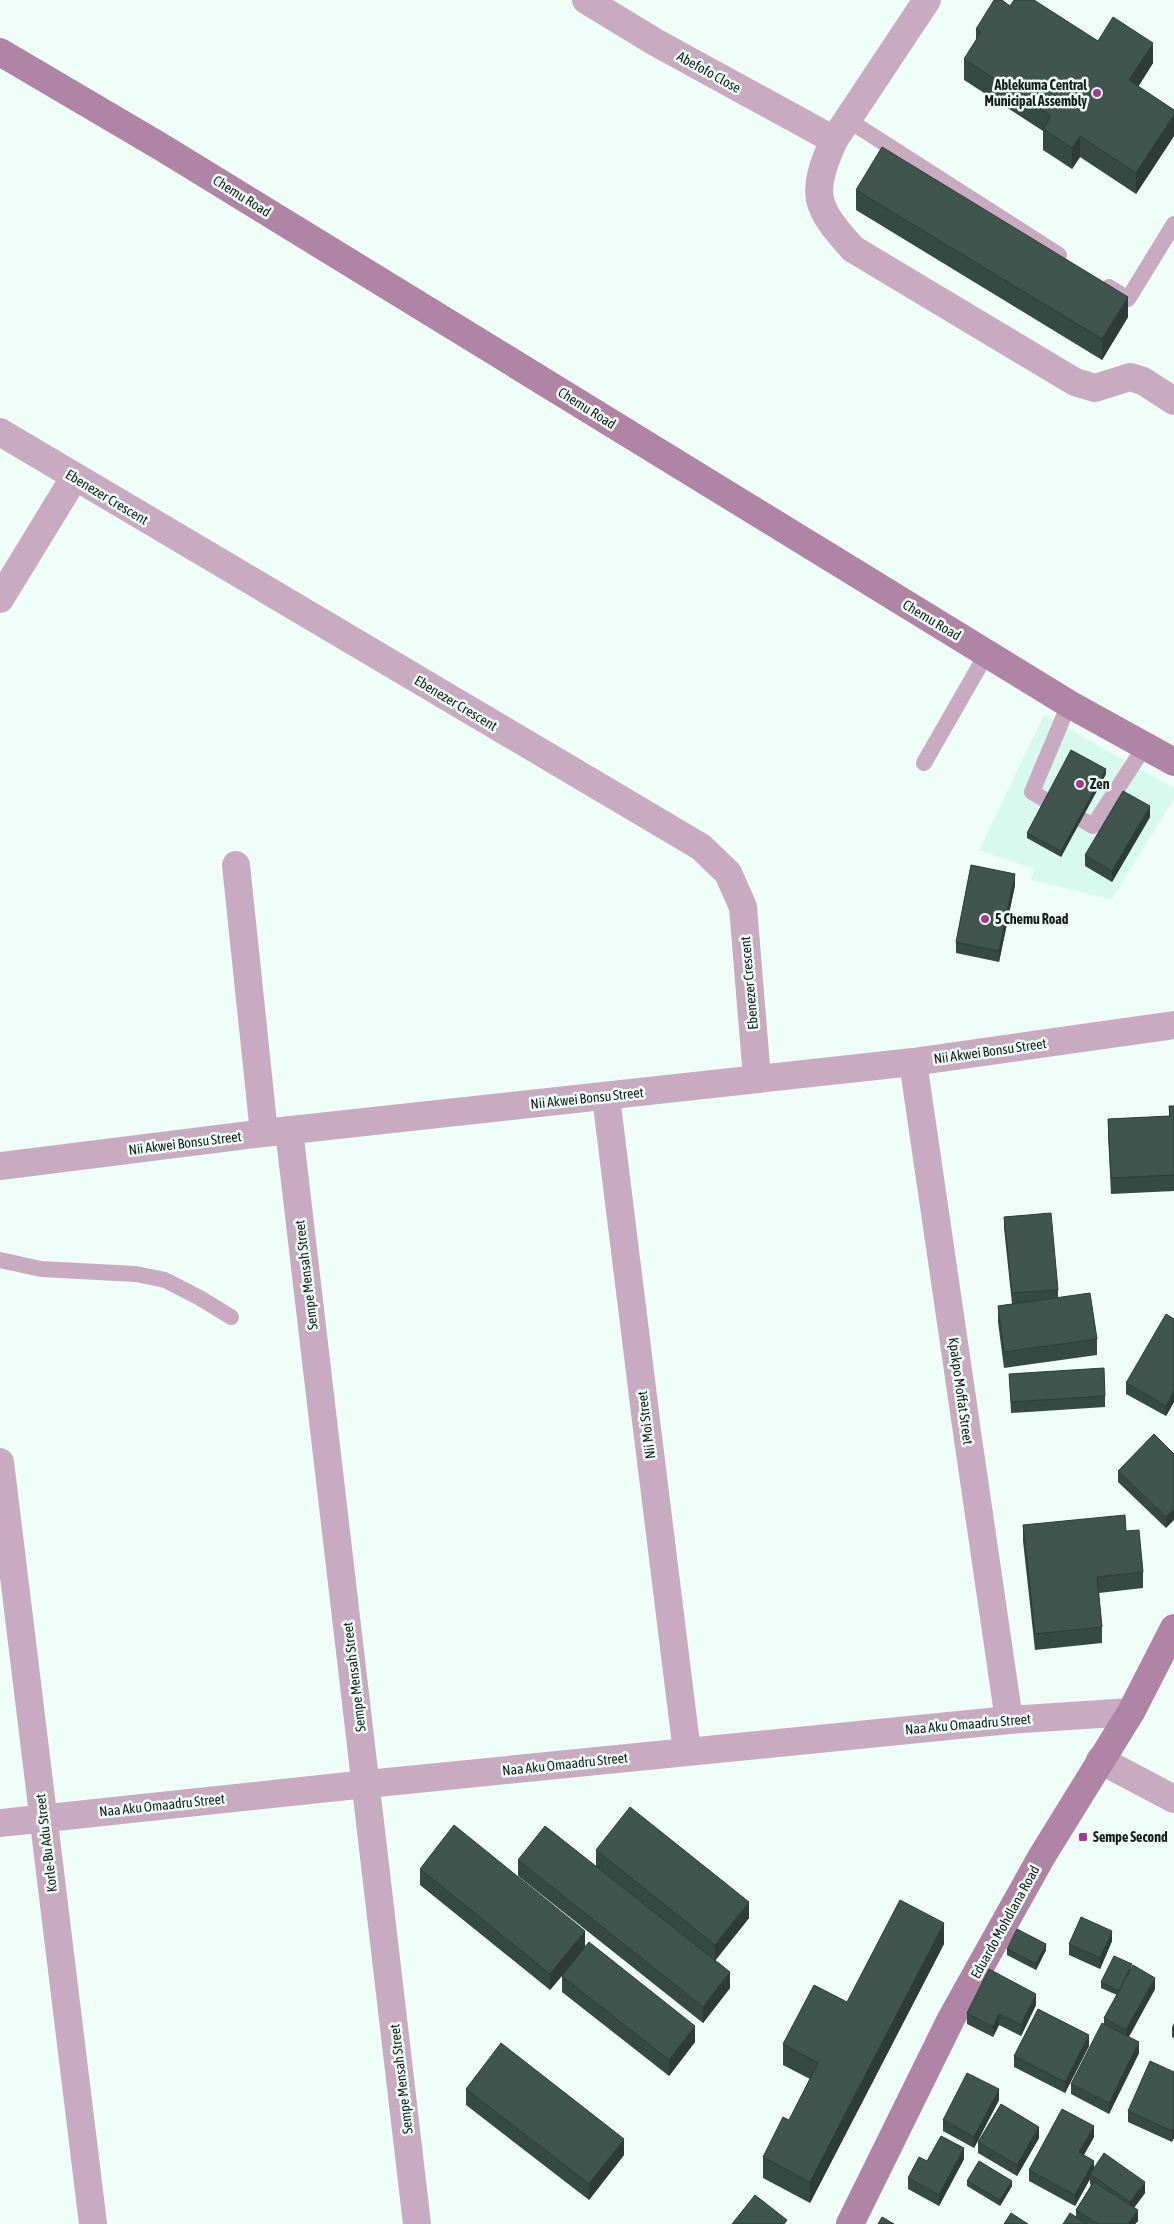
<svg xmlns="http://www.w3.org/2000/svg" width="1174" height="2224" font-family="'Asap Condensed',sans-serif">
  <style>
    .built { fill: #d8f9ed }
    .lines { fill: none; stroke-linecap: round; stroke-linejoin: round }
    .lane { stroke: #c9abc1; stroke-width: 16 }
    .street { stroke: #c9abc1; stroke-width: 28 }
    .secondary { stroke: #b084a5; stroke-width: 28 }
    .wall { fill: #374943 }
    .shaded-wall { fill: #2d3c37 }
    .building { fill: #40554e; stroke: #2d3c37 }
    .poi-dot { fill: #a63794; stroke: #f0fef9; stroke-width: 2 }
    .labels { text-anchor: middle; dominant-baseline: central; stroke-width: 5; stroke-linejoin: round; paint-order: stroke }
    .street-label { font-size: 14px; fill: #151e1b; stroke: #f0fef9 }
    .poi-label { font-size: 14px; font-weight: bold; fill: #151e1b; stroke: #f0fef9; text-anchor: start }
  </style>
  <rect width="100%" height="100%" fill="#f0fef9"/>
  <path class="built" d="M1044 715 1174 788V799L1112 899 1031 880 1034 869 979 850Z"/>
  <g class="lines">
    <path class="lane" d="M848 120 1059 255
      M1109 287 1128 299 1174 224
      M924 763 987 653
      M1047 801 1032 792 1069 704
      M1081 819 1093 826 1145 746
      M0 1260 41 1269 136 1274 165 1280 200 1298 231 1317"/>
    <path class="street" d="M586 0 655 42 834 140
      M927 0 834 140C810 194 814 206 853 249L1075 382 1095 388 1130 377 1143 381 1174 401
      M0 432 701 847 728 873 743 907 757 1078
      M0 599 74 478
      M236 865 264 1133
      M913 1062 1009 1720
      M606 1097 687 1752
      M289 1130 417 2224
      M0 1166 264 1133 913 1062 1174 1025
      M0 1462 93 2224
      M1100 1760 1174 1799
      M0 1823 367 1784 1009 1720 1131 1712"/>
    <path class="secondary" d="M0 52 163 148 1069 704 1174 762
      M850 2224 951 2019 1042 1856 1131 1712 1174 1628"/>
  </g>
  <path class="wall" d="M1010 6 1153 63 1138 87 1174 110V136L1136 194 1080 157 1072 169 1043 150V131L964 80V59L976 40V29Z
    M856 190 1128 317 1102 360 856 210Z
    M1106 774 1061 857 1027 838V833Z
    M1150 817 1112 882 1085 866V855Z
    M1015 885 999 962 956 953V942Z
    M1169 1106H1174V1191L1111 1194 1108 1135V1119L1169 1116Z
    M1004 1217 1058 1290V1298L1097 1339V1355L1004 1368 998 1322V1306L1012 1304 1004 1228Z
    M1174 1319V1402L1166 1416 1126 1394V1383Z
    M1009 1374 1105 1396V1407L1011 1413Z
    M1174 1454 1166 1528 1118 1482V1471Z
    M1023 1525 1126 1531 1143 1572V1588L1099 1593 1102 1627V1643L1035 1650 1023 1541Z
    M596 1850 749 1918 715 1960 730 1988 703 2023 518 1876V1860L596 1866Z
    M420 1869 585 1946 695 2042 669 2076 562 1992V1976L550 1990 420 1885Z
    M1112 1941 1100 1969 1069 1955V1944Z
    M944 1944 810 2203 763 2178V2157L789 2120 810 2079 783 2065V2044L847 2002Z
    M1007 1949 1046 1950 1036 1970 1007 1955Z
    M1132 1968 1155 1989 1129 2037 1139 2053 1109 2114 1071 2094V2084L1104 2024V2018L1117 1995 1101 1988V1982Z
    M1036 2005 1021 2036 999 2025 993 2037 967 2024V2013Z
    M1174 2023V2038L1172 2037V2027Z
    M1089 2046 1065 2093 1014 2067V2056Z
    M1174 2072 1172 2142 1128 2122V2111Z
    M466 2089 624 2155 589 2200 466 2105Z
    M999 2100 974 2148 943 2131V2120Z
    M1094 2137 1084 2155 1094 2168 1145 2193 1134 2208 1138 2221 1135 2224H1063L1076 2217V2210L1091 2185 1090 2184V2179L1075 2206 1029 2181V2170Z
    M1039 2138 1017 2176 978 2153V2142Z
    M964 2159 939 2206 908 2189V2178L927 2161Z
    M967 2181 1012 2186 1000 2206 967 2186Z"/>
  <path class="shaded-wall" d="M1153 43V63L1129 101V80Z
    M1174 115V136L1136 194V173Z
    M1080 136V157L1072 169V148Z
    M1128 297V317L1102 360V339Z
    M1106 769V774L1061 857V851Z
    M1150 806V817L1112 882V871Z
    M1015 874V885L999 962V951Z
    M1174 1391V1402L1166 1416V1406Z
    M1174 1509V1520L1166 1528V1517Z
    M749 1902V1918L715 1961V1945Z
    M944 1923V1944L810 2203V2182Z
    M585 1931V1947L550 1990V1974Z
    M1112 1931V1941L1100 1969V1958Z
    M1046 1944V1950L1036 1970V1964Z
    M730 1972V1988L703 2023V2007Z
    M1155 1978V1989L1126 2041V2030Z
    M1036 1994V2005L1021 2036V2025Z
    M999 2014V2025L993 2037V2027Z
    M695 2026V2042L669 2076V2060Z
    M1089 2035V2046L1065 2093V2082Z
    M1139 2042V2053L1109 2114V2103Z
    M999 2089V2100L974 2148V2137Z
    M1094 2126V2137L1079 2163V2152Z
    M1039 2127V2138L1017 2176V2165Z
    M1174 2127V2138L1172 2142V2131Z
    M624 2139V2155L589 2200V2184Z
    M964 2148V2159L939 2206V2195Z
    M1094 2161V2172L1090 2174V2179L1075 2206V2195Z
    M1012 2181V2186L1000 2206V2200Z
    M1145 2182V2193L1130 2213V2202Z
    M1138 2210V2221L1135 2224H1128Z"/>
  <path class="building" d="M994 0H1002L1010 6 1014 0H1034L1098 41 1113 17 1153 43 1129 80 1174 110V115L1136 173 1080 136 1072 148 1043 129 1051 116 964 59 981 32 976 29Z
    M882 147 1128 297 1102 339 856 190Z
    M1071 750 1106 769 1061 851 1027 833Z
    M1123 791 1150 806 1112 871 1085 855Z
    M971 865 1015 874 999 951 956 942Z
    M1169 1106H1174V1175L1111 1178 1108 1119 1170 1116Z
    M1051 1213 1058 1290 1012 1293 1004 1217Z
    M1090 1293 1097 1339 1004 1352 998 1306Z
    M1166 1314 1174 1319V1391L1166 1406 1126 1383Z
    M1104 1368 1105 1396 1011 1402 1009 1374Z
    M1154 1434 1174 1454V1509L1166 1517 1118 1471Z
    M1125 1515 1126 1531 1139 1530 1143 1572 1097 1577 1102 1627 1035 1634 1023 1525Z
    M630 1807 749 1902 715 1945 596 1850Z
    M454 1825 585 1931 550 1974 420 1869Z
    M545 1826 730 1972 703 2007 518 1860Z
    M900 1900 944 1923 810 2182 763 2157 783 2117 789 2120 818 2063 783 2044 814 1985 847 2002Z
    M1081 1917 1112 1931 1100 1958 1069 1944Z
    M1017 1929 1046 1944 1036 1964 1007 1949Z
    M589 1942 695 2026 669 2060 562 1976Z
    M1114 1956 1132 1964 1119 1991 1101 1982Z
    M1133 1965 1155 1978 1126 2030 1104 2018Z
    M989 1969 1036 1994 1021 2025 999 2014 993 2027 967 2013Z
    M1038 2009 1089 2035 1065 2082 1014 2056Z
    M1102 2023 1139 2042 1109 2103 1071 2084Z
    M501 2043 624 2139 589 2184 466 2089Z
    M1150 2061 1174 2072V2127L1172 2131 1128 2111Z
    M967 2073 999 2089 974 2137 943 2120Z
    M1001 2104 1039 2127 1017 2165 978 2142Z
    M1062 2109 1094 2126 1079 2152 1094 2161 1075 2195 1029 2170Z
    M941 2136 964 2148 939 2195 908 2178 919 2157 927 2161Z
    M1104 2153 1145 2182 1130 2202 1090 2174Z
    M979 2161 1012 2181 1000 2200 967 2181Z
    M1094 2182 1138 2210 1128 2224H1098L1076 2210Z
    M755 2195 787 2220 784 2224H732Z
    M1011 2213 1028 2224H1004Z
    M1070 2213 1087 2224H1063Z
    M882 2217 894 2224H878Z"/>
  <g class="poi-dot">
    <circle cx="1097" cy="93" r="5"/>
    <circle cx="1080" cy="784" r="5"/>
    <circle cx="985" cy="919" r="5"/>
    <rect x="1078" y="1832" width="10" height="10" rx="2.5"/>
  </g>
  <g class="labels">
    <g class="street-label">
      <text transform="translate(709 72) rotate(29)">Abefofo Close</text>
      <text transform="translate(242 196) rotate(32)">Chemu Road</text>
      <text transform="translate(587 408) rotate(32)">Chemu Road</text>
      <text transform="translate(107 497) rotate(31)">Ebenezer Crescent</text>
      <text transform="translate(932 620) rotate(31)">Chemu Road</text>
      <text transform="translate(456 703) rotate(31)">Ebenezer Crescent</text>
      <text transform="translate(749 983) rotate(-95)">Ebenezer Crescent</text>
      <text transform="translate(990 1051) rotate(-8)">Nii Akwei Bonsu Street</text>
      <text transform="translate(587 1098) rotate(-6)">Nii Akwei Bonsu Street</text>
      <text transform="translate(185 1143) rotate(-7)">Nii Akwei Bonsu Street</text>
      <text transform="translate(306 1275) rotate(-97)">Sempe Mensah Street</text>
      <text transform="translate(961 1391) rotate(82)">Kpakpo Moffat Street</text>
      <text transform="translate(646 1425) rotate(-97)">Nii Moi Street</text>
      <text transform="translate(354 1677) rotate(-97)">Sempe Mensah Street</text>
      <text transform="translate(968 1724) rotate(-5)">Naa Aku Omaadru Street</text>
      <text transform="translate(565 1764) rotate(-6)">Naa Aku Omaadru Street</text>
      <text transform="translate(162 1805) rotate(-6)">Naa Aku Omaadru Street</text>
      <text transform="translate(46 1843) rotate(-97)">Korle-Bu Adu Street</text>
      <text transform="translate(1005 1922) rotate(-61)">Eduardo Mohdlana Road</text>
      <text transform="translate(401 2079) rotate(-97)">Sempe Mensah Street</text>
    </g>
    <g class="poi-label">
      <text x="1087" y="85" text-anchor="end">Ablekuma Central<tspan x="1087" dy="16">Municipal Assembly</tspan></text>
      <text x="1090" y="784">Zen</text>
      <text x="995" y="919">5 Chemu Road</text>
      <text x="1093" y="1837">Sempe Second</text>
    </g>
  </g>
</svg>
